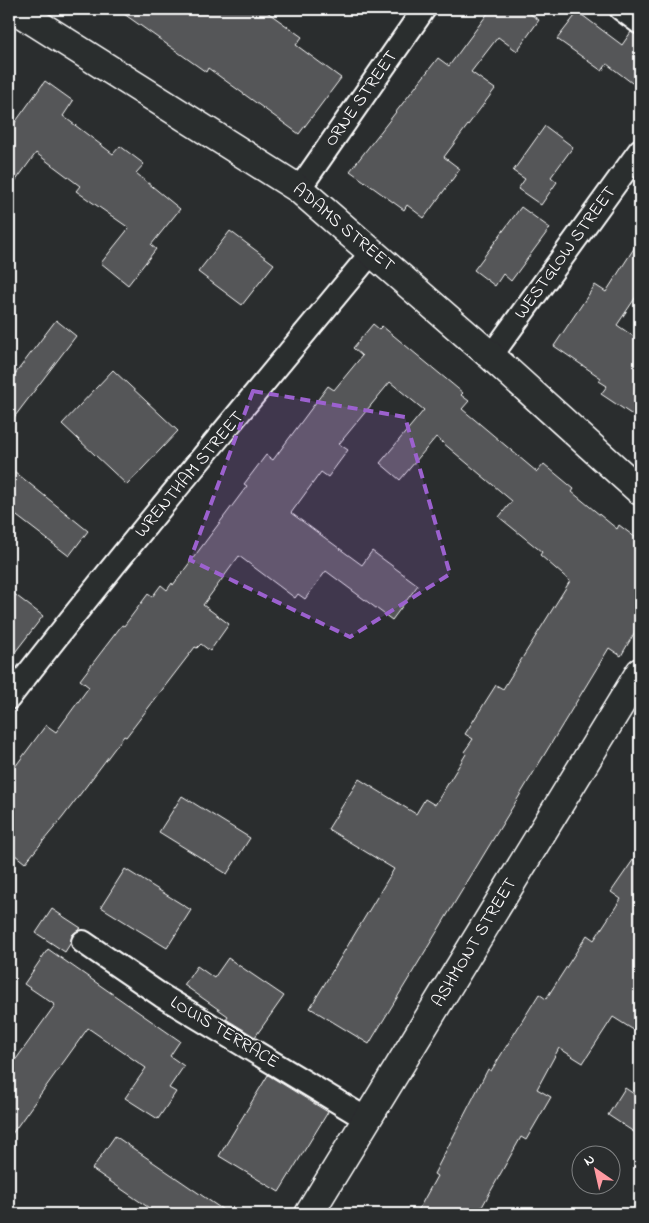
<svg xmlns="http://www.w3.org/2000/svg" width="649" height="1223" font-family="'Indie Flower',sans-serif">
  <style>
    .building { fill: #555758; stroke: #fff }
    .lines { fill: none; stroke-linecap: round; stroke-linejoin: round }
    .minor-casing { stroke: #fff; stroke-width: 26 }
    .secondary-casing { stroke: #fff; stroke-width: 31 }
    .minor { stroke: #2a2d2e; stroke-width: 22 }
    .secondary { stroke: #2a2d2e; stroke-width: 28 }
    .marked { fill: #9c61cf; fill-opacity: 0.2; stroke: #9c61cf; stroke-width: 4; stroke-dasharray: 10 6; stroke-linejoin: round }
    .labels { text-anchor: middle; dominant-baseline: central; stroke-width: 4; stroke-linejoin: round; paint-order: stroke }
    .street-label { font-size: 18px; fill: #fff; stroke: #2a2d2e }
  </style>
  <rect width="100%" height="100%" fill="#2a2d2e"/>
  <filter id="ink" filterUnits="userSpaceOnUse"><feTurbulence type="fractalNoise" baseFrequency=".02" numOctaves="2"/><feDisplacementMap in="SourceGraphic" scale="10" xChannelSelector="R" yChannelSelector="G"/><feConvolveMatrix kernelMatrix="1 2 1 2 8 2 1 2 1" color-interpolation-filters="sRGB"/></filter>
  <g filter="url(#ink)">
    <path class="building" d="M117 9H263L302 37 296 45 341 78 299 134 208 68 206 72Z
      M491 9H523L539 20 517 51 498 37 471 72 495 89 444 157 460 169 424 218 407 205 404 210 350 171 438 58 449 66Z
      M578 12 622 45 631 32 640 36V89L607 64 602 71 557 39Z
      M45 81 73 101 63 116 113 154 120 146 144 164 136 173 180 209 151 245 156 249 128 285 101 263 129 228 76 191 80 186 36 153 9 190V131Z
      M545 126 573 147 551 177 557 182 541 205 518 189 525 179 513 171Z
      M521 207 550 228 511 281 503 274 495 286 474 270Z
      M230 231 274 264 242 305 198 272Z
      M640 239V291L617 325 640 341V420L601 394 607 386 599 381 601 378 554 346 595 285 606 292Z
      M56 320 76 336 9 424V382Z
      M373 324 379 329 382 326 463 393 461 395 469 401 462 409 537 472 544 464 574 489 572 492 617 529 619 525 640 541V623L621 656 609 648 369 1044 310 1008 394 869 328 829 359 779 416 814 425 799 435 805 466 754 464 752 473 739 465 734 496 685 503 689 570 581 540 555 542 552 499 517 512 501 436 437 400 480 380 463 424 410 390 382 339 444 348 450 328 477 321 472 291 513 362 565 372 551 418 585 392 620 326 571 305 599 298 594 295 598 239 556 203 605 229 624 210 651 201 644 197 648 195 647 126 737 124 736 63 817 25 863 9 850V775L46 725 56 732 89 687 80 680 122 625 124 626 148 594 152 597 161 585 167 590 172 583 173 585 247 486 244 484 266 455 273 460 328 386 334 390 362 356 353 348Z
      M113 370 178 431 127 485 62 424Z
      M9 467 88 531 69 556 9 510Z
      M9 590 43 616 9 660Z
      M182 796 250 838 227 874 159 832Z
      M640 850V1034L613 1017 583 1063 559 1048 537 1089 551 1097 526 1140 521 1137 478 1214H416L437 1176 434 1174 488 1069 491 1071 539 994 546 999 587 935 594 940 621 899 611 892Z
      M125 869 191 910 167 948 101 907Z
      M52 909 81 928 72 935 70 944 65 952 36 933Z
      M48 949 180 1041 170 1056 184 1066 169 1088 176 1092 158 1119 125 1098 146 1068 88 1028 9 1138V1069L55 1005 24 984Z
      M228 958 284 996 255 1037 226 1019 228 1016 184 985 197 966 214 978Z
      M268 1075 328 1112 279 1192 219 1156Z
      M625 1088 640 1098V1136L608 1115Z
      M115 1136 229 1214H158L92 1169Z"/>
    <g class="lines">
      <defs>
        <path id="minor" d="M621 9 640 23
          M299 189 424 9
          M491 356 640 150
          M9 698C126 547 250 400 372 252
          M83 942 162 996 368 1120"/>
        <path id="secondary" d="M14 9 299 189 491 356 640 491
          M309 1214 640 672"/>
      </defs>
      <use href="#minor" class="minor-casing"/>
      <use href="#secondary" class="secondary-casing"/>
      <use href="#minor" class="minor"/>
      <use href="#secondary" class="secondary"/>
    </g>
  </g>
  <path class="marked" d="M253 391 405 417 450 574 350 637 190 560Z"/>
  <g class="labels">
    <g class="street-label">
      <text transform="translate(362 99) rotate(-55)">ORNE STREET</text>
      <text transform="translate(343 228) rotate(40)">ADAMS STREET</text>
      <text transform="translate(566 253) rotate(-54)">WESTGLOW STREET</text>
      <text transform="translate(190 475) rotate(-50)">WRENTHAM STREET</text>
      <text transform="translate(475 943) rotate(-59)">ASHMONT STREET</text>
      <text transform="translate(224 1033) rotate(31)">LOUIS TERRACE</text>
    </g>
  </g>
  <rect width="649" height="1223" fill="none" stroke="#2a2d2e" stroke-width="30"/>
  <rect x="15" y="15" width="619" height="1193" fill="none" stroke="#fff" stroke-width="2" filter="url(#ink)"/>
  <g transform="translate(596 1170) rotate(326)"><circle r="24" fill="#2a2d2e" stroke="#7f8182"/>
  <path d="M0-4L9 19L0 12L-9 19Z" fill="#ff9aa2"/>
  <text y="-8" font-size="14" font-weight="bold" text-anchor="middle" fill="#ffffff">N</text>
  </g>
</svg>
